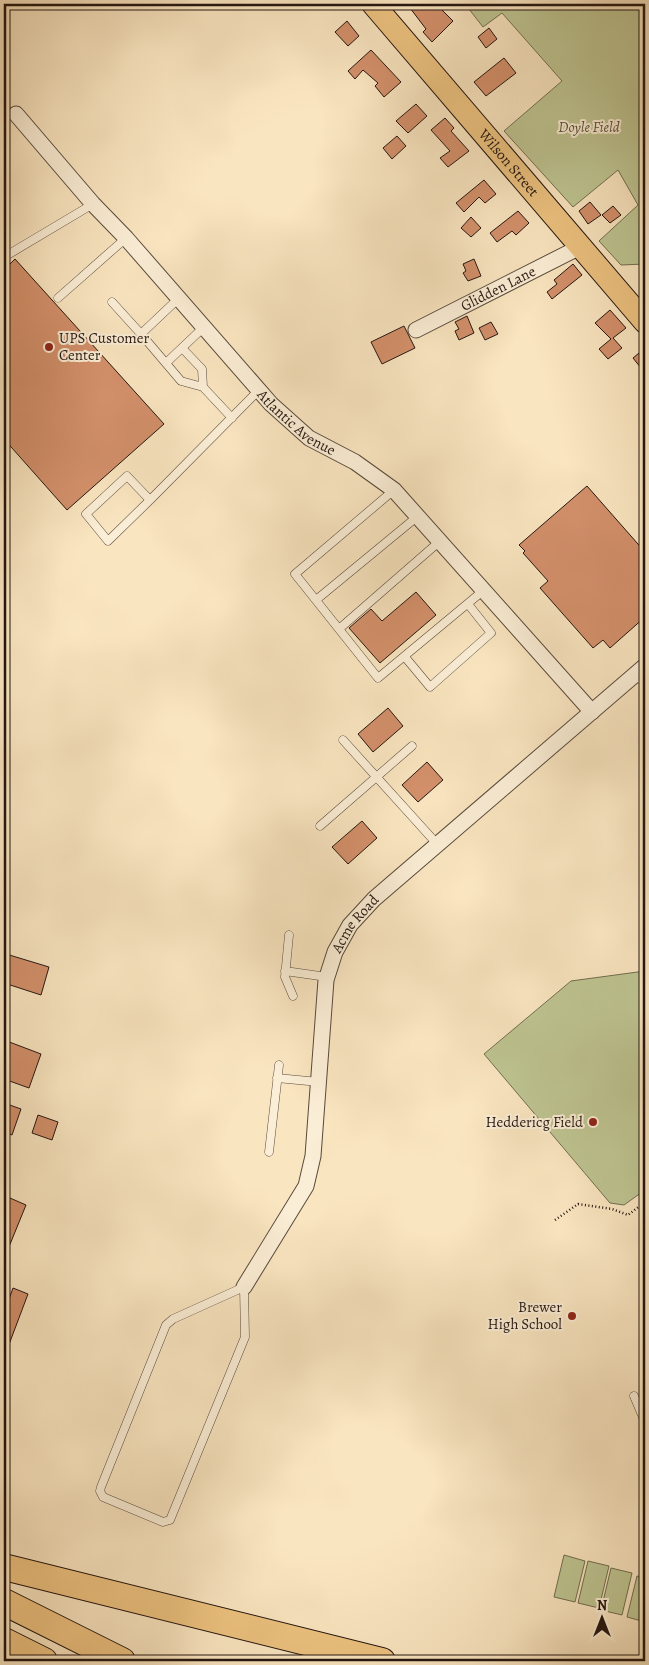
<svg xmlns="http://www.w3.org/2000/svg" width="649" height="1665" font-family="Alegreya,serif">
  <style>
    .green { fill: #bec592; stroke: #716e51 }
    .building { fill: #d3906b; stroke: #241610 }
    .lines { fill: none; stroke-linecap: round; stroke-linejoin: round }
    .service-casing { stroke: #594a3c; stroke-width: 9 }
    .minor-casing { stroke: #594a3c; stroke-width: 17 }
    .primary-casing { stroke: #241610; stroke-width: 24 }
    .motorway-casing { stroke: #241610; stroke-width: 28 }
    .path { stroke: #241610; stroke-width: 2.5; stroke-dasharray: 1 2.5; stroke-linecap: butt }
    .service { stroke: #fbeed6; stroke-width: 8 }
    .minor { stroke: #fbeed6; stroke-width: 15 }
    .primary { stroke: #ecc280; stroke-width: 22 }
    .motorway { stroke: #ecc280; stroke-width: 26 }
    .poi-dot { fill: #8f2418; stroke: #fbeed6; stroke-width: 2 }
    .labels { text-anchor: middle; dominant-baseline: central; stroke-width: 4; stroke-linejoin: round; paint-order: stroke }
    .park-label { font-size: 15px; font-style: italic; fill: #5a533e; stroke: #fbeed6 }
    .street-label { font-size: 15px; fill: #241610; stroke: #fbeed6 }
    .poi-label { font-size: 15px; fill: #241610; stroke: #fbeed6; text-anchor: end }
  </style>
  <rect width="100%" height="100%" fill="#f9e5c0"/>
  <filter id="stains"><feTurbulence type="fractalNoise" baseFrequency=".004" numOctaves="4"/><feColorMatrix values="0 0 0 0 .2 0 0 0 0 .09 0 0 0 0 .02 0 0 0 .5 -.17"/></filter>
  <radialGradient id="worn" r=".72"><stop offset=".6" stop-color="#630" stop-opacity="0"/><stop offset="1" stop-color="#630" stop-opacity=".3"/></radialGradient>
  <path class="green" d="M465 4H645V264L621 265 599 241 638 205 618 170 573 207 504 131 562 81 502 13 483 27Z
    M645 971V1190L624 1205 610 1203 484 1054 571 981Z
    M564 1555 585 1561 575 1602 554 1597Z
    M588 1561 609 1566 599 1608 578 1603Z
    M611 1568 632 1573 622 1615 601 1610Z
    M637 1576 645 1578V1622L627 1617Z"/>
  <path class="building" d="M407 4H436L453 21 432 42 423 32 426 29Z
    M347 21 359 36 348 46 335 32Z
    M489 28 497 39 486 48 478 37Z
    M371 50 401 82 384 97 375 86 378 83 363 70 355 79 348 71Z
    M504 58 516 73 486 96 474 82Z
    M416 104 427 116 408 133 396 121Z
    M445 118 454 128 451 131 469 151 448 167 440 158 450 151 431 130Z
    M397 136 406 146 392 159 383 148Z
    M484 180 496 194 485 203 479 197 464 212 456 203Z
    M590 202 601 215 588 224 579 211Z
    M613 206 621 215 610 223 602 215Z
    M518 211 529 223 516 235 512 231 497 242 490 233Z
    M471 217 481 228 471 237 461 228Z
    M15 259 164 424 67 510 4 439V270Z
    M474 259 481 276 468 281 463 273 466 271 463 264Z
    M573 264 582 275 552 299 547 292 557 284 554 280Z
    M610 310 626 328 613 338 622 348 608 359 599 349 611 339 595 323Z
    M467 316 474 333 459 340 455 331 459 329 455 322Z
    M491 322 498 334 485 340 479 328Z
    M404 326 415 348 382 364 371 342Z
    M645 348V373L633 358Z
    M587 486 645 552V617L610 648 603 640 593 648 540 588 548 581 523 553 525 551 519 545Z
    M416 592 436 615 380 663 349 628 371 609 382 621Z
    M388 708 403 726 373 752 358 734Z
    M427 762 443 780 418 802 402 785Z
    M362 821 377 838 348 864 332 847Z
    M6 954 49 967 41 995 4 983V962Z
    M4 1040 41 1054 29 1088 4 1079Z
    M4 1103 21 1109 12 1135 4 1132Z
    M38 1115 58 1122 52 1140 32 1133Z
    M10 1198 26 1205 4 1259V1214Z
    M13 1288 28 1294 5 1355 4 1313Z"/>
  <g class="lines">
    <defs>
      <path id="service" d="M4 257 93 204
        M58 298 126 238
        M112 302 141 334 179 298
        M141 334 181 381 203 387 232 418
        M182 348 202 369 203 387
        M166 363 204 327
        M394 490 295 574 378 678 484 590
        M150 500 108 541 86 514 127 476 150 500 259 390
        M316 600 418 516
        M339 629 440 541
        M405 657 430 687 491 633 468 604
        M636 674 645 684
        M343 740 438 845
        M320 826 412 746
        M289 935 285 977 293 996
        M285 971 327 977
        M277 1078 319 1082
        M269 1152 279 1065
        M244 1287 245 1337 170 1520 163 1522 103 1497 100 1491 101 1487 166 1325 173 1319Z
        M634 1396 645 1422"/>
      <g id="minor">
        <path id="s1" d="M16 114 93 204 126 238 271 404 309 438 355 462 394 490 592 712"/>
        <path id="s2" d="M416 330 580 247"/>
        <path id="s3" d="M244 1287 306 1186 313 1156 326 980 335 952 350 925 374 899 645 666"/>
      </g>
      <g id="primary">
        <path id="s4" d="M373 4 645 322"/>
      </g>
      <path id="motorway" d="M4 1567 382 1661
        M4 1602 122 1661
        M4 1641 44 1661"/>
    </defs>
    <use href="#service" class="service-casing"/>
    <use href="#minor" class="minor-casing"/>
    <use href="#primary" class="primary-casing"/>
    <use href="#motorway" class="motorway-casing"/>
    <path class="path" d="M555 1220 578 1204 612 1209 628 1215 645 1202"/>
    <use href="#service" class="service"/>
    <use href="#minor" class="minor"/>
    <use href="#primary" class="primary"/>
    <use href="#motorway" class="motorway"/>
  </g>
  <g class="poi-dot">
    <circle cx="49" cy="347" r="5"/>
    <circle cx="593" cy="1122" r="5"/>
    <circle cx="572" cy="1316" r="5"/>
  </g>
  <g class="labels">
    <g class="park-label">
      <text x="589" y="127">Doyle Field</text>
    </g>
    <g class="street-label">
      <text stroke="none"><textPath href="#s4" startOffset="209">Wilson Street</textPath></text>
      <text stroke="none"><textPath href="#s2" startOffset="92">Glidden Lane</textPath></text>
      <text stroke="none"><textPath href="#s1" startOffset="418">Atlantic Avenue</textPath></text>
      <text stroke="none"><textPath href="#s3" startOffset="390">Acme Road</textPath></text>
    </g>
    <g class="poi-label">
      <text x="59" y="338" text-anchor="start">UPS Customer<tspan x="59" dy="17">Center</tspan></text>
      <text x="583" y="1122">Heddericg Field</text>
      <text x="562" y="1307">Brewer<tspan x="562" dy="17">High School</tspan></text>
    </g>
  </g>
  <rect width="649" height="1665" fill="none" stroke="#f9e5c0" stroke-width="20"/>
  <rect x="5" y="5" width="639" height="1655" fill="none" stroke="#241610" stroke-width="2.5"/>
  <rect x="10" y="10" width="629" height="1645" fill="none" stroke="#241610"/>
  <g transform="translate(602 1618)" stroke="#fbeed6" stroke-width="4" paint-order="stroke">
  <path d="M0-4L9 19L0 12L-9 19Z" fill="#241610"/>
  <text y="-8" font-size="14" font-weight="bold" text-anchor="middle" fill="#241610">N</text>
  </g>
  <rect width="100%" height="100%" filter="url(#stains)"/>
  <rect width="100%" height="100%" fill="url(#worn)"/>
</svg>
